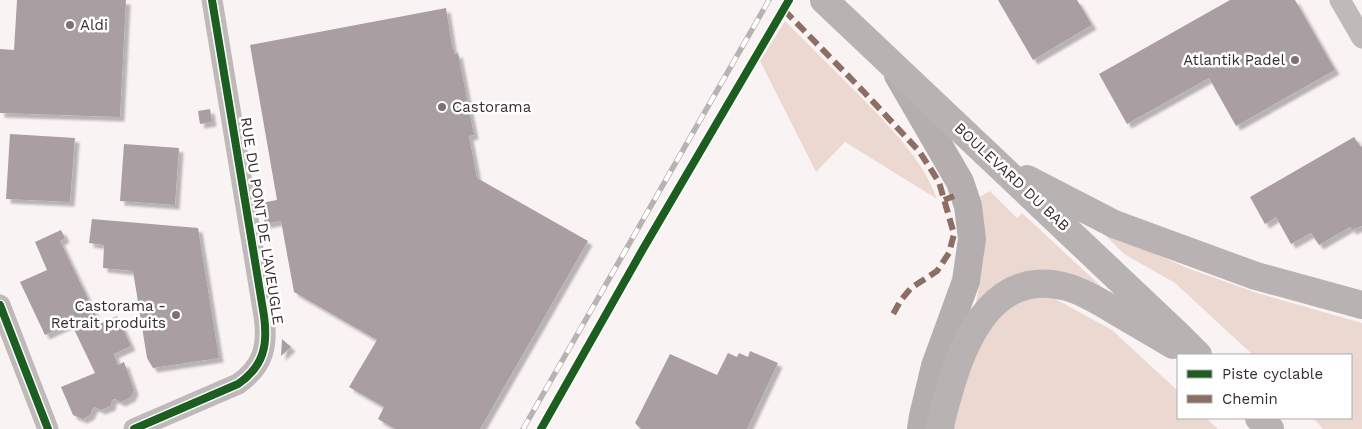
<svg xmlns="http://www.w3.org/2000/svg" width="1362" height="429" font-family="'Work Sans',sans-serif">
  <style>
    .green { fill: #ebd9d1 }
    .building { fill: #a99fa3; filter: url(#shadow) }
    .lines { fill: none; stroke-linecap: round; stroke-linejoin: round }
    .minor { stroke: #bfbab9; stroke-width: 21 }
    .secondary { stroke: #b4afae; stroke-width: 28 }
    .primary { stroke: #b9b2b3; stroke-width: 28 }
    .rail-casing { stroke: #b7b2b3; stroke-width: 5.5 }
    .rail { stroke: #fff; stroke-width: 4; stroke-dasharray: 11; stroke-linecap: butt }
    .quiet { stroke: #8d6e63; stroke-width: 6; stroke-dasharray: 12 6; stroke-linecap: butt }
    .cycleway-casing { stroke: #fff; stroke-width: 11 }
    .cycleway { stroke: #1b5e20; stroke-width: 8 }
    .poi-dot { fill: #7d7273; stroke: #fff; stroke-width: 2 }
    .labels { text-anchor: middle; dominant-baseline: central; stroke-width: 5; stroke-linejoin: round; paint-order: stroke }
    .poi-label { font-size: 15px; fill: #392d2e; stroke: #fff; text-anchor: start }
    .street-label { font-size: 15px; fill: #392d2e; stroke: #fff }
  </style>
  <defs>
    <filter id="shadow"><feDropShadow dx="4.5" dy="4.5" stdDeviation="1" flood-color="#0004"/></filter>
  </defs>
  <rect width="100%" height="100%" fill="#faf3f4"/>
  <path class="green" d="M785 21C811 47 837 73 863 99 892 129 923 160 937 199L845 142 816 172 760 61Z
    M990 191 1017 218 1022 213 1104 289 994 290 976 303 984 257 976 199Z
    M1097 227 1187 268 1257 293 1362 323V429H1323L1313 418H1351V355H1253L1175 283 1124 254Z
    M1050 296 1112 330 1178 391V418H1206L1218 429H951L978 342 1013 301Z"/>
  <path class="building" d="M17 0H126L120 117 0 113V49L14 50Z
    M998 0H1077L1092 25 1033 60Z
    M1230 0H1295L1335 70 1236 126 1209 78 1127 124 1099 74Z
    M446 8 452 46 455 54 458 53 474 135 469 136 477 178 588 241 480 429H395L378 419 384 407 349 387 377 340 294 292 281 221 265 224 261 203 277 200 250 45Z
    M210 109 212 122 200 124 198 111Z
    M10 134 75 138 70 202 6 199Z
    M1354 137 1361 147 1362 146V226L1352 230 1350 227 1319 245 1311 233 1291 244 1276 217 1265 224 1250 197Z
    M124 144 179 148 175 205 120 201Z
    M92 219 198 228 219 358 153 368 147 358 133 271 103 268 104 245 89 243Z
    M61 230 65 238 60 241 100 324 117 316 131 346 114 354 118 365 124 362 134 390 131 397 121 402 115 399 112 400 111 406 101 410 95 407 93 408 90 415 83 419 73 415 61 387 95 373 71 323 45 335 20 282 47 270 35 242Z
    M282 339 291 347 281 356Z
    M750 351 778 363 747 429H641L635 423 670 354 717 375 728 353 737 357 739 353 748 357Z"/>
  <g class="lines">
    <path class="minor" d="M1340 0 1362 38
      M0 305 48 429
      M134 429 238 384C264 366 268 345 264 316L212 0"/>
    <path class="secondary" d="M898 75 960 182 968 206 972 239 966 281 935 366 923 416 921 429"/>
    <path class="primary" d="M824 0 1178 335 1198 355
      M1027 179 1114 224 1152 238 1256 276 1362 305
      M1259 418 1270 429
      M940 429C941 417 946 404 949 392 965 335 997 265 1070 288 1086 293 1102 303 1117 312 1136 323 1154 334 1173 345"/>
    <defs>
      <path id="rail" d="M523 429 769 0"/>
    </defs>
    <use href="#rail" class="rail-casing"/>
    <use href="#rail" class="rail"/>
    <path class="quiet" d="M784 10 863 91 919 151 939 182 954 234 949 253 937 271 911 288 901 300 892 316
      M944 200 954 196"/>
    <defs>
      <path id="cycleway" d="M0 305 48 429
        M134 429 238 384C264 366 268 345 264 316L212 0
        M541 429 643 249 789 0"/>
    </defs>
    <use href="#cycleway" class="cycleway-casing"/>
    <use href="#cycleway" class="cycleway"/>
  </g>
  <g class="poi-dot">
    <circle cx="70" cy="25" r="5"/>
    <circle cx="1295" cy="60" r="5"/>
    <circle cx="442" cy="107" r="5"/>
    <circle cx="176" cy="315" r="5"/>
  </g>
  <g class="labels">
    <g class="poi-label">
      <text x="80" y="25">Aldi</text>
      <text x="1285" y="60" text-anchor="end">Atlantik Padel</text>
      <text x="452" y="107">Castorama</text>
      <text x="166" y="306" text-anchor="end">Castorama -<tspan x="166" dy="17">Retrait produits</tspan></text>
    </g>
    <g class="street-label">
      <text transform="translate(1012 177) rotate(43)">BOULEVARD DU BAB</text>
      <text transform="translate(262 221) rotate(81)">RUE DU PONT DE L'AVEUGLE</text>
    </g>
  </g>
  <rect x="1177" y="354" width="175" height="65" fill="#ffffff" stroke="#b0abab"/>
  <rect x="1187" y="370" width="25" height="8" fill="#1b5e20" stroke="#b0abab"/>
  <text x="1222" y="379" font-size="15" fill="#392d2e">Piste cyclable</text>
  <rect x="1187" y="395" width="25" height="8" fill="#8d6e63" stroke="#b0abab"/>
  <text x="1222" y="404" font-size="15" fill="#392d2e">Chemin</text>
</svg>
